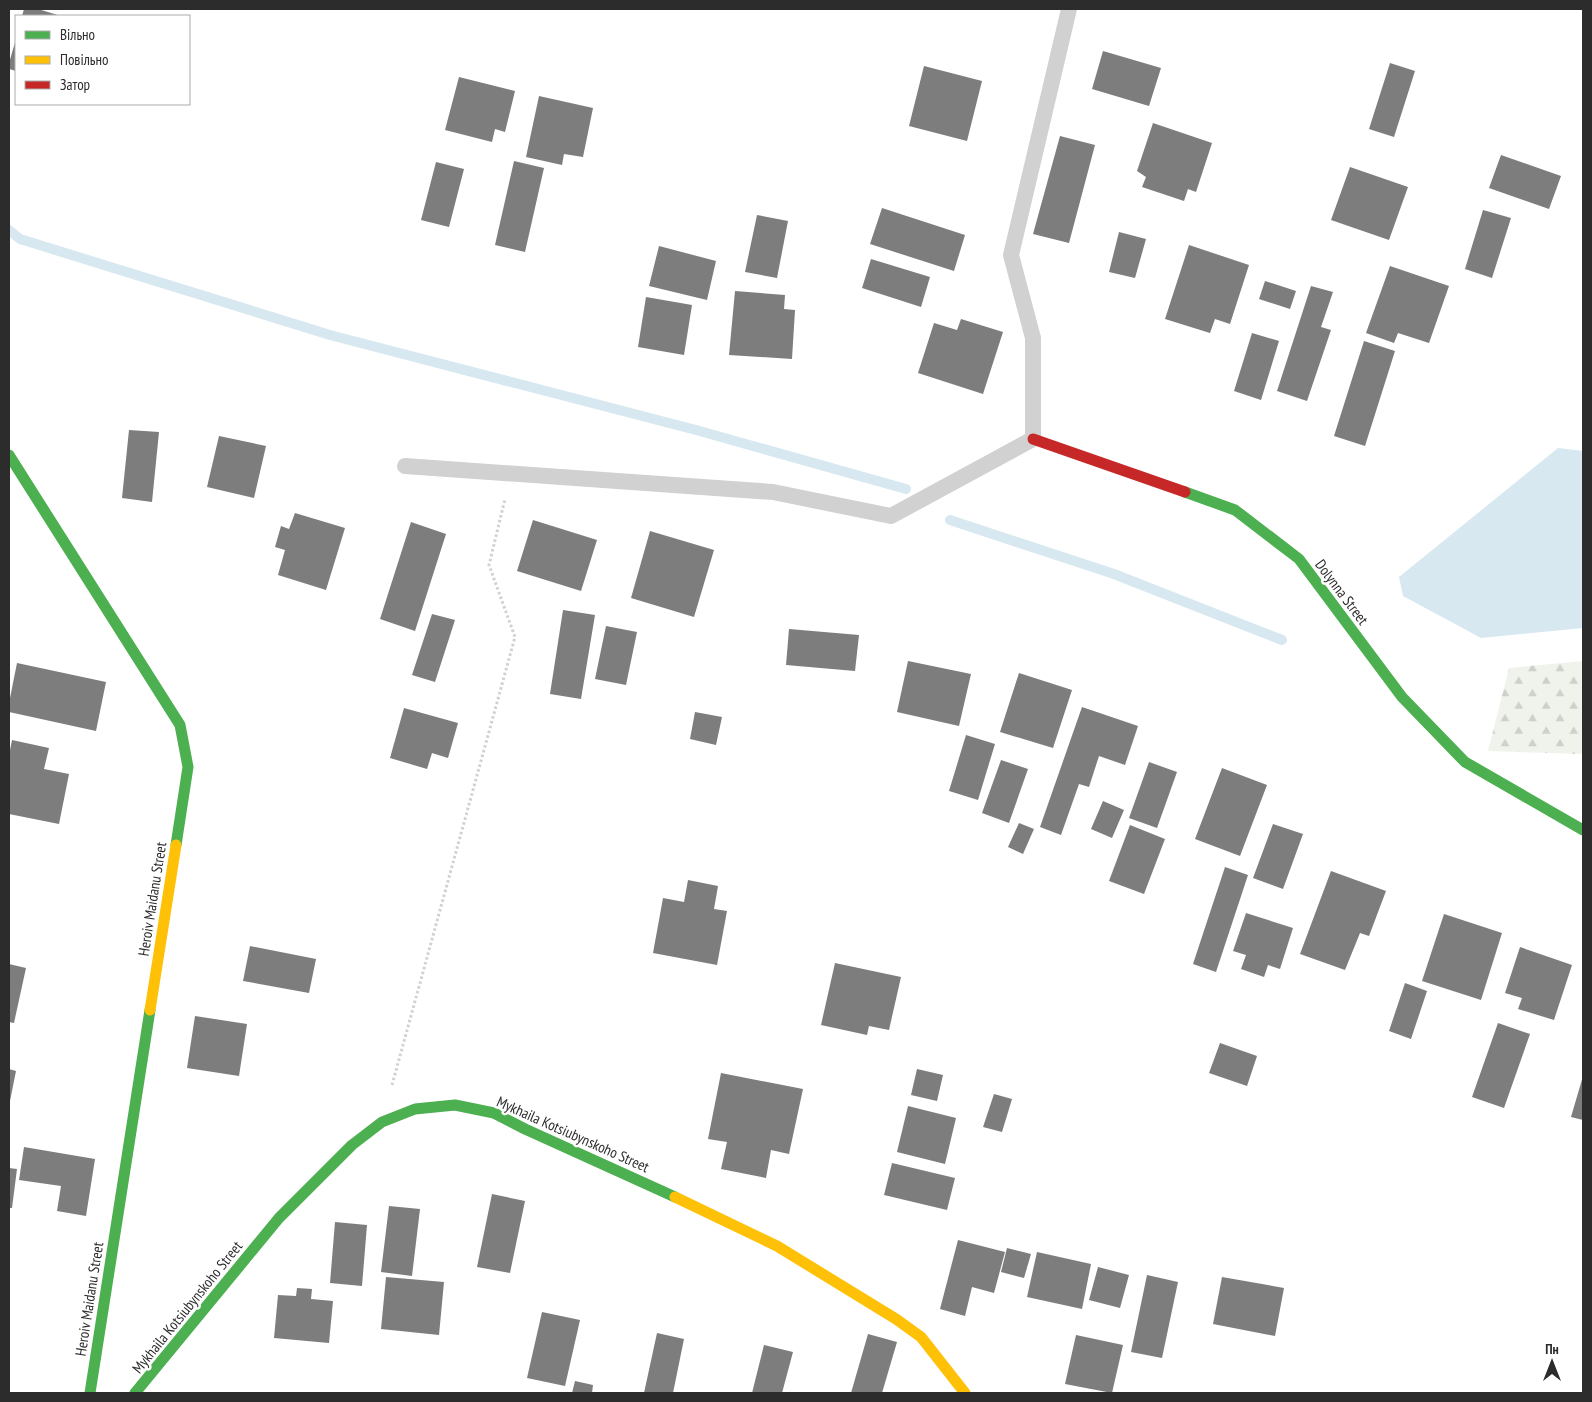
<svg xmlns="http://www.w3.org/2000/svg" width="1592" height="1402" font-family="'PT Sans Narrow',sans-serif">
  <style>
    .forest { fill: url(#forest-firs) }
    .water { fill: #d7e8f0 }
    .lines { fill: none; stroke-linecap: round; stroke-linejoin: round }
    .stream { stroke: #d7e8f0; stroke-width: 10 }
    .building { fill: #7d7d7d }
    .path { stroke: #d1d1d1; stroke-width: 3; stroke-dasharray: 2.5 2.5; stroke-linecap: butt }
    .lane { stroke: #d1d1d1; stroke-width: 16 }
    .fast { stroke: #4caf50; stroke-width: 11 }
    .slow { stroke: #ffc107; stroke-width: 11 }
    .jam { stroke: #c62828; stroke-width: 11 }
    .labels { text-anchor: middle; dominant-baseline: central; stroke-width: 5; stroke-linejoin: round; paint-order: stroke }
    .street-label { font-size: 15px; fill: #2c2c2c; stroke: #fff }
  </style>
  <defs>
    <pattern id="forest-firs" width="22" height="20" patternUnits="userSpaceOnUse" patternTransform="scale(1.25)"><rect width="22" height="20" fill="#f0f3eb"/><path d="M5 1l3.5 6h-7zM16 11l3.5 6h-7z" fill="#ced0ca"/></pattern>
  </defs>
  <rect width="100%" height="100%" fill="#fff"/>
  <path class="forest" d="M1583 661V754L1488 751 1509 668Z"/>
  <path class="water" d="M1558 448 1583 451V628L1481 638 1403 596 1399 577Z"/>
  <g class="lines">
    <path class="stream" d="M9 230 20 239 330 335 696 430 906 489
      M950 520 1114 574 1282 640"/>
  </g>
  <path class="building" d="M24 9H38L61 16H22Z
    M16 39V71L9 69V63Z
    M1103 51 1161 68 1149 106 1092 89Z
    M1390 63 1415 71 1394 137 1369 129Z
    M924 66 982 81 967 141 909 126Z
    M459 77 515 91 505 132 495 129 492 142 445 130Z
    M539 96 593 108 583 157 564 154 562 165 526 157Z
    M1153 123 1212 143 1196 192 1188 189 1184 201 1142 187 1146 177 1137 171Z
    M1060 136 1095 145 1069 243 1033 234Z
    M1501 155 1561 176 1549 209 1489 188Z
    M514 161 544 168 525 252 495 245Z
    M436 162 464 169 449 227 421 220Z
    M1350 167 1408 187 1389 240 1331 220Z
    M882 208 965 235 954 271 870 244Z
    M1483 210 1511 218 1492 278 1465 269Z
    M757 215 788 221 777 278 745 272Z
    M1119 232 1146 239 1135 278 1109 272Z
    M1189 245 1249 265 1230 324 1215 319 1210 333 1165 319Z
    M659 246 716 261 707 300 649 286Z
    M871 259 930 277 921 307 862 288Z
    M1390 266 1449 286 1429 343 1398 333 1394 343 1366 333Z
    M1265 281 1296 291 1290 309 1259 299Z
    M1311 286 1333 292 1321 327 1331 330 1307 401 1277 391Z
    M735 291 785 295 784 309 795 310 792 359 729 355Z
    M646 297 692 305 684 355 638 347Z
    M961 319 1003 332 983 394 918 373 934 323 957 330Z
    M1252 333 1279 341 1261 400 1234 391Z
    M1364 341 1395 351 1365 446 1334 436Z
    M129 430 159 432 152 502 122 498Z
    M219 436 266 446 254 498 207 487Z
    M295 513 345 528 326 590 278 575 285 550 275 547 281 526 289 529Z
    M533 520 597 540 581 591 517 571Z
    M411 522 446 534 415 631 380 619Z
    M650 531 714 550 694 617 631 598Z
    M563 610 595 615 581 699 550 694Z
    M432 614 455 620 435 682 412 675Z
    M606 626 637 632 626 685 595 679Z
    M789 629 859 635 855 671 786 665Z
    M908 661 971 674 959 726 897 712Z
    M17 663 106 682 96 731 9 712V703Z
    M1019 673 1072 690 1053 748 1000 732Z
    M1082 707 1138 726 1125 765 1099 756 1089 787 1079 784 1061 835 1040 827Z
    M404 708 458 723 448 758 432 753 427 769 390 758Z
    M695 712 722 717 716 745 690 739Z
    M966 735 995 744 978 800 949 791Z
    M12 740 49 748 44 769 69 774 59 824 9 814V755Z
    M1001 760 1028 769 1009 823 982 813Z
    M1149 762 1177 772 1157 828 1129 818Z
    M1222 768 1267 785 1240 856 1195 839Z
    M1103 801 1124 810 1112 838 1091 829Z
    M1019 823 1034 829 1023 854 1008 847Z
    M1273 824 1303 834 1283 889 1253 878Z
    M1130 825 1165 839 1144 894 1109 881Z
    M1225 867 1248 875 1216 972 1193 964Z
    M1331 871 1386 891 1369 936 1360 933 1345 970 1300 954Z
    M688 880 718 886 714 909 727 911 717 965 653 953 663 898 684 902Z
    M1246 913 1293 928 1280 969 1268 965 1264 977 1241 969 1246 955 1233 951Z
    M1444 914 1502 933 1481 1000 1422 981Z
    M250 946 316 959 309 993 243 981Z
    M1520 947 1572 965 1554 1020 1518 1009 1522 998 1505 993Z
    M835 963 901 977 889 1030 869 1026 867 1035 821 1025Z
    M9 964 26 968 14 1023 9 1022Z
    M1405 983 1427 991 1411 1039 1389 1031Z
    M195 1016 247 1024 239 1076 187 1068Z
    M1498 1023 1530 1034 1504 1108 1472 1097Z
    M1220 1043 1257 1056 1247 1086 1209 1073Z
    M9 1069 16 1071 10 1101H9Z
    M917 1069 943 1075 937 1101 911 1095Z
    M721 1073 803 1089 789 1154 771 1150 766 1178 721 1169 727 1142 708 1139Z
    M1583 1076V1120L1571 1117Z
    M994 1094 1012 1099 1002 1132 983 1127Z
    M908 1106 956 1118 945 1164 897 1152Z
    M24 1147 95 1159 86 1216 57 1211 61 1186 19 1180Z
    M892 1163 955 1178 947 1210 884 1195Z
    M9 1168 17 1169 12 1208H9Z
    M492 1194 525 1201 510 1273 477 1267Z
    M389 1206 420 1209 412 1276 381 1272Z
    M335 1222 367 1225 362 1286 330 1283Z
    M958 1240 1005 1252 994 1293 972 1287 965 1316 940 1309Z
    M1007 1248 1031 1254 1024 1278 1001 1272Z
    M1037 1252 1091 1264 1082 1309 1027 1297Z
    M1098 1267 1129 1275 1120 1308 1089 1300Z
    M1147 1275 1178 1282 1162 1358 1131 1352Z
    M386 1277 444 1282 439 1335 381 1329Z
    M1222 1277 1284 1288 1275 1336 1213 1324Z
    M297 1288 312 1289 311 1299 333 1301 329 1343 274 1338 278 1295 296 1296Z
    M542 1312 580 1320 565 1386 527 1378Z
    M657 1333 684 1339 673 1393H644Z
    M868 1334 897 1342 882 1393H851Z
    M1076 1335 1123 1345 1112 1393 1065 1384Z
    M764 1345 793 1352 782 1393H752Z
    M575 1381 593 1385 592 1393H572Z"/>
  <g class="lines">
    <path class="path" d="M392 1085 515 637 489 565 505 499"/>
    <path class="lane" d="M405 466 773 492 891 516 1033 439V338L1011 255 1069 9"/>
    <path class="fast" d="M9 455 180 725 188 767 176 845
      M1185 492 1235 510 1299 559 1402 697 1465 762 1583 830
      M90 1393 150 1010
      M135 1393 279 1218 352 1145 382 1122 415 1109 455 1105 494 1113 525 1129 675 1197"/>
    <path class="slow" d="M150 1010 176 845
      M675 1197 777 1246 896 1319 921 1337 965 1393"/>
    <path class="jam" d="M1033 439 1185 492"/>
  </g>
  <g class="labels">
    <g class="street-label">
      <text transform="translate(1342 592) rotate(53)">Dolynna Street</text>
      <text transform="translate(152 899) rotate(-81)">Heroiv Maidanu Street</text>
      <text transform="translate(573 1134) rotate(24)">Mykhaila Kotsiubynskoho Street</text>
      <text transform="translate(89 1299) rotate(-81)">Heroiv Maidanu Street</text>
      <text transform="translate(187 1307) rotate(-51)">Mykhaila Kotsiubynskoho Street</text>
    </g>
  </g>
  <rect width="1592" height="1402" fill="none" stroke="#2c2c2c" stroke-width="20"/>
  <rect x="15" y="15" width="175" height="90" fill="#ffffff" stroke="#ababab"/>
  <rect x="25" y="31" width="25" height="8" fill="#4caf50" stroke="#ababab"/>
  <text x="60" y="40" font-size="15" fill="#2c2c2c">Вільно</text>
  <rect x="25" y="56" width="25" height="8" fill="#ffc107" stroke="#ababab"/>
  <text x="60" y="65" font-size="15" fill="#2c2c2c">Повільно</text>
  <rect x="25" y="81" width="25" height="8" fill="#c62828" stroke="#ababab"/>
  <text x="60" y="90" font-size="15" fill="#2c2c2c">Затор</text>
  <g transform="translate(1552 1362)" stroke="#ffffff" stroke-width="4" paint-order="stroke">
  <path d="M0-4L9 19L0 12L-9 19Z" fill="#2c2c2c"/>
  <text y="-8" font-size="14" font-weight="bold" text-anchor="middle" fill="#2c2c2c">Пн</text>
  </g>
</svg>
